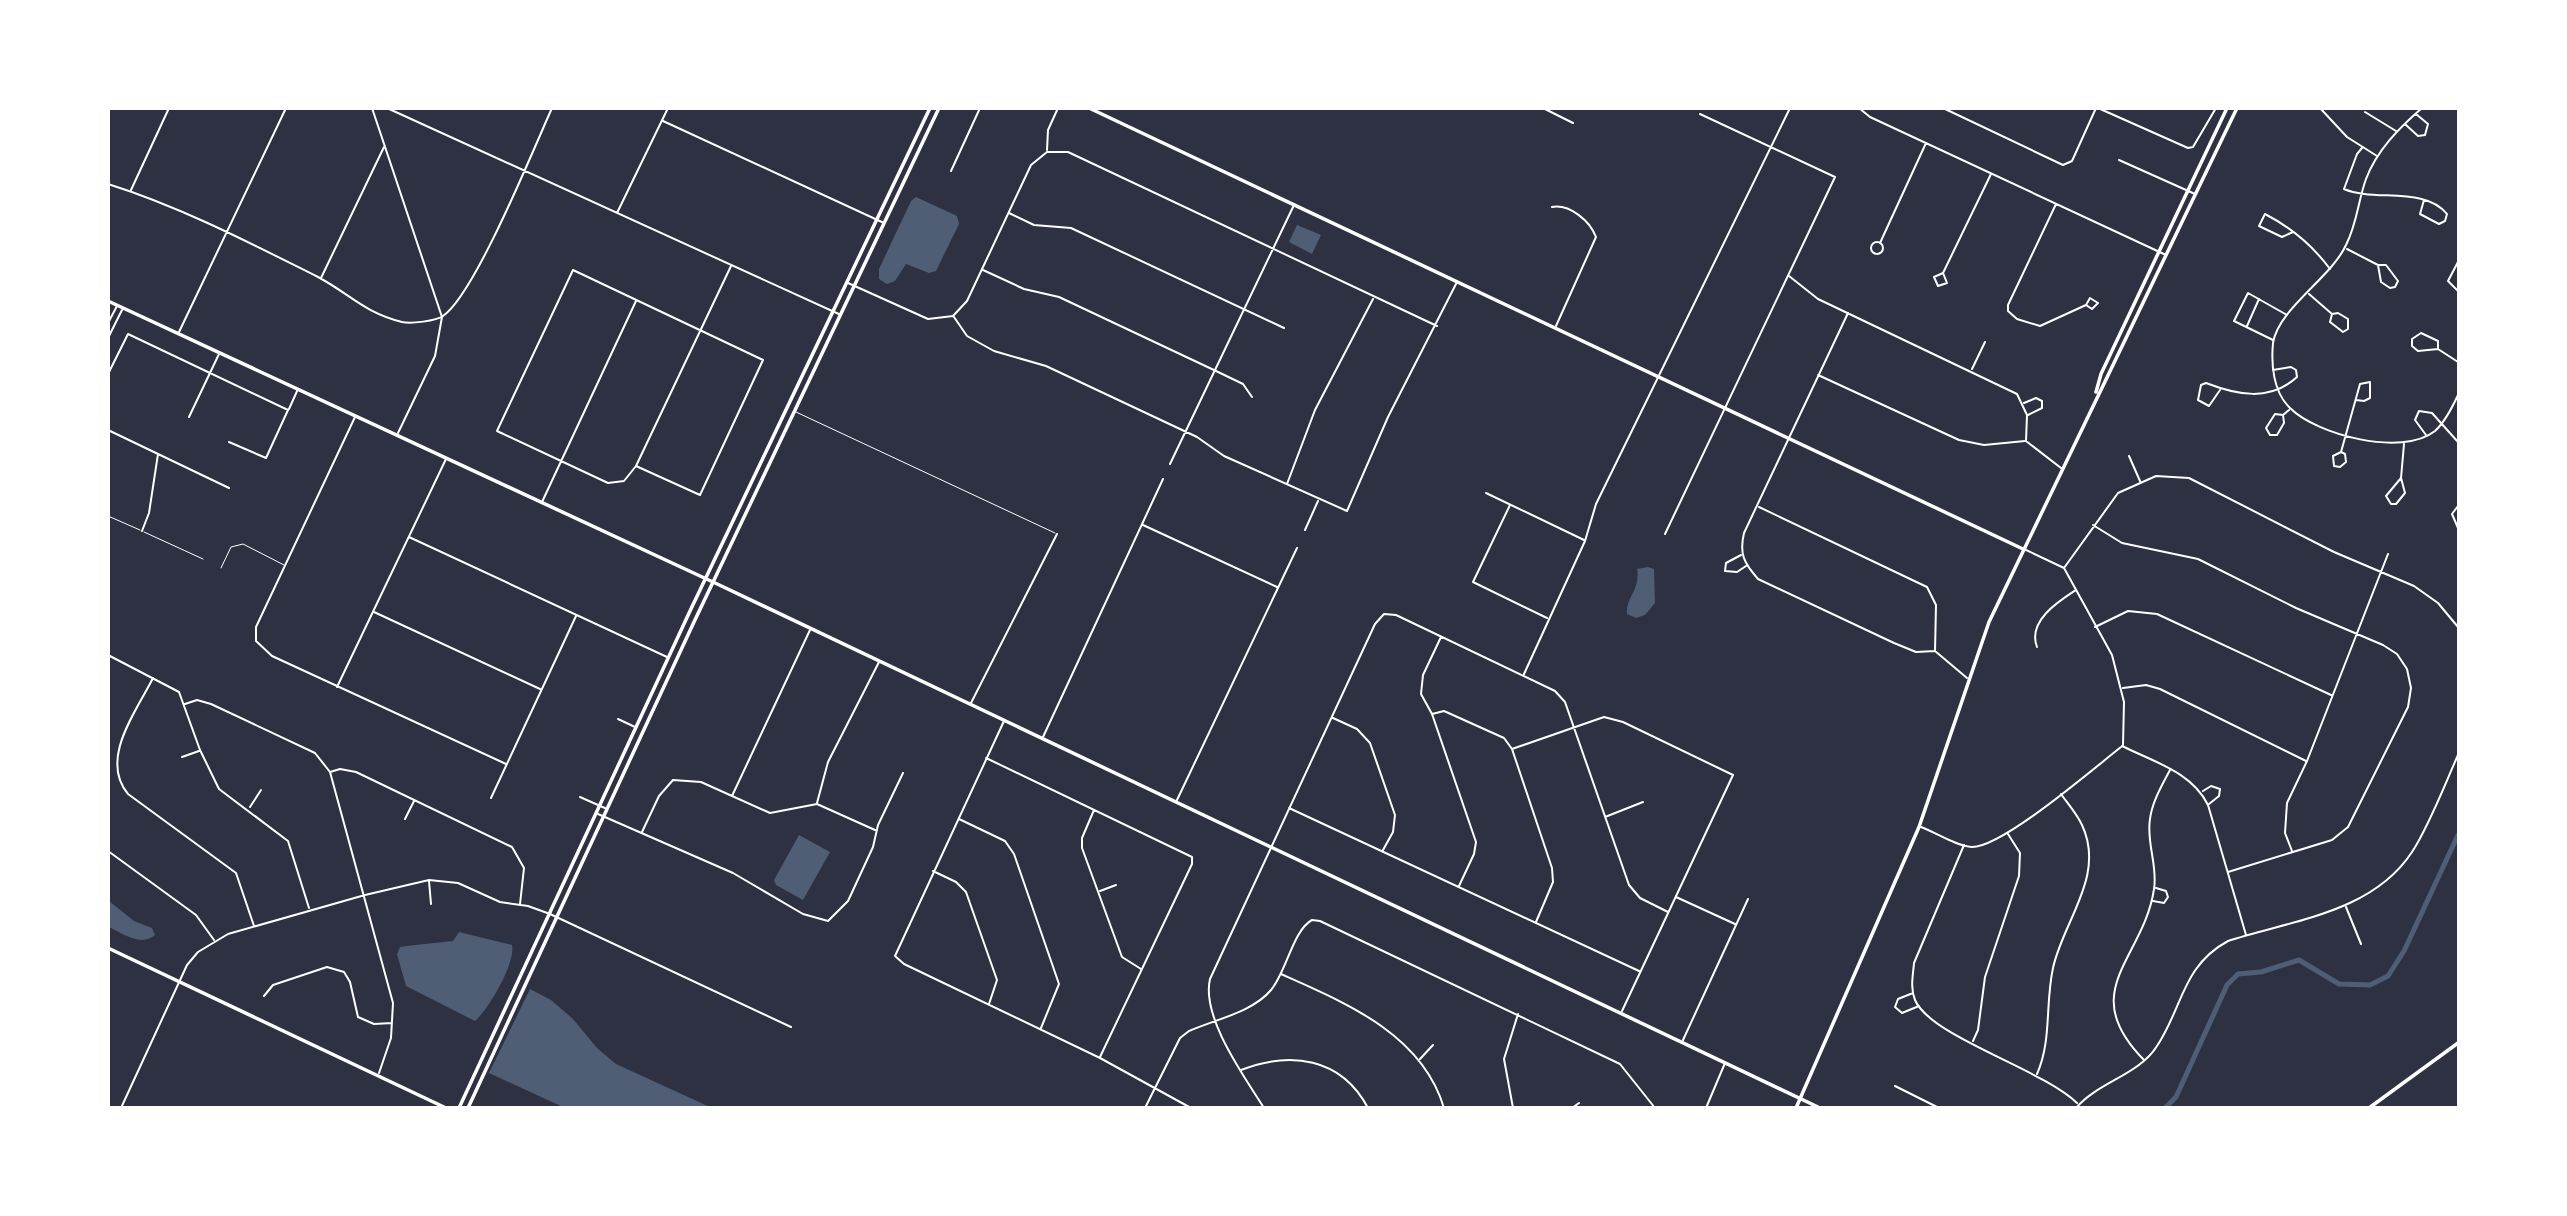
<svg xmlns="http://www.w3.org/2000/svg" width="2567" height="1216" font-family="'Exo 2',sans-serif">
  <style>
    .water { fill: #4f5d75 }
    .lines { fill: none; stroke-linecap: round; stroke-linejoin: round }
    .canal { stroke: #4f5d75; stroke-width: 5 }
    .service { stroke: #fff; stroke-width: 1 }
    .minor { stroke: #fff; stroke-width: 2 }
    .secondary { stroke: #fff; stroke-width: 3.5 }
    .primary { stroke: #fff; stroke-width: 3.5 }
  </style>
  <rect width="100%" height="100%" fill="#2d3142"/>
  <path class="water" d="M916 197 957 216 959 224 936 271 929 273 906 264 895 281 887 284 879 279V269L911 201Z
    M1297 225 1321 235 1312 254 1289 242Z
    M1648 567 1654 569 1655 603 1645 615 1636 618 1627 614C1625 599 1641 589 1637 569Z
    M799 835 830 852 803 900 776 885 774 880Z
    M109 901 134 921 152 928 155 935C141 947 123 934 109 927Z
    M459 932 512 945C516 962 489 1009 475 1021L406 986 397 954 400 947 406 946 453 941Z
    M530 989 551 1000 573 1019 597 1048 616 1064 710 1107H563L489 1073Z"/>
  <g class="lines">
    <path class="canal" d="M2165 1108 2176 1097 2227 985 2238 974 2261 972 2299 960 2339 984 2370 985 2388 976 2404 951 2458 835"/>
    <path class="service" d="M796 412 1055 533
      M108 516 140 530
      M144 532 203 559
      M221 568 231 547 243 544 284 565"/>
    <path class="minor" d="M372 108 442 317 435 356 398 433
      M387 108 841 315
      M1543 108 1573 123
      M1859 108 1870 117 2166 255
      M1943 108 2063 165 2072 161 2096 108
      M2098 108 2188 148 2193 147 2216 108
      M2320 108 2347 137 2377 156
      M2422 108C2399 128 2377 150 2366 179 2358 201 2357 224 2346 245 2331 278 2278 309 2273 343 2271 364 2273 392 2290 408 2317 435 2402 457 2435 431 2445 422 2452 408 2458 395
      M2365 112 2396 131
      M663 121 884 223
      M2405 124 2418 136 2425 135 2428 124 2416 114
      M2362 148 2357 154 2344 189C2374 202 2425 186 2447 214L2445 221 2439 224 2420 214 2424 200
      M1047 150 1048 130 1058 108
      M2119 160 2195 194
      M951 171 980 108
      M108 184C181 207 250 243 318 277 350 294 363 312 402 322 411 324 436 321 443 316 475 294 533 150 552 108
      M131 190 169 108
      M2056 204 2008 305V311L2017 319 2040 326 2086 305 2090 298 2098 303 2092 309 2086 305
      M1552 207C1570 204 1590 221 1596 237L1556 326
      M617 213 668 108
      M1009 213 1034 225 1071 228 1284 328
      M2293 232 2282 237 2259 226 2265 214C2290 227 2313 246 2330 269
      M1871 248a6 6 0 1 1 12 0a6 6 0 1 1-12 0Z
      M1880 243 1926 143
      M2347 249 2378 265H2386L2398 281 2395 287 2390 288 2381 282 2378 265
      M2458 262 2448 281 2458 291
      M983 270 1024 289 1059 297 1216 371 1243 384 1252 397
      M1943 273 1947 283 1938 286 1934 277 1943 273 1991 174
      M1789 276 1818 299 2017 394 2027 415 2026 441 2061 468
      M321 278 384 147
      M848 283 928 319 953 316 967 301 1031 165 1047 152H1068L1437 326
      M2309 294 2332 314 2338 313 2348 319V329L2343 332 2330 322 2332 314
      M1848 313 1744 533C1739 554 1744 563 1758 579L1894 643 1916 652 1935 651
      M954 317 967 336 994 351 1046 366 1197 437 1224 456 1347 511 1388 417 1457 282
      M108 323 117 306
      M2247 326 2259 299
      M179 332 286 108
      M108 338 122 310
      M2273 340 2234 321 2248 293 2287 315
      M2438 349V341L2421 333 2412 339V346L2418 351 2438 349 2458 362
      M1972 369 1985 342
      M108 374 128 334 288 410 266 458 229 442
      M1818 375 1959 440 1984 445 2025 441
      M2220 390 2209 406 2198 400 2201 385 2206 383C2237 395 2270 402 2297 377L2296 370 2291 367 2273 370
      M2024 403 2036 398 2042 401V408L2028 415
      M289 409 298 389
      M2283 415 2284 423 2277 435H2270L2266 428 2275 414 2283 415 2289 410
      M189 417 219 354
      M355 417 256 627V641L272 656 506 764
      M108 430 229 488
      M2426 435 2415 420 2419 411 2432 413 2458 442
      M2341 452 2345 454 2346 462 2340 467 2334 466 2333 456 2341 452 2360 384 2370 382V398L2364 401 2356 400
      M2129 456 2140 481
      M1170 464 1294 205
      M636 466 700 495 763 360 573 270 497 431 608 483 624 481 636 466 731 266
      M2401 478 2386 496 2391 504H2396L2405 493 2401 478 2404 444
      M1287 484 1315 410 1373 299
      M1486 493 1584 540
      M542 502 636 301
      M1510 505 1473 582 1547 618
      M2458 506 2452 514 2458 528
      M1759 507 1927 587 1936 605 1935 651 1967 678
      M1143 525 1277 587
      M2093 525 2122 543 2198 559 2296 608 2383 645 2397 654 2407 669 2411 688 2408 707 2348 827 2332 840 2228 872
      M1305 530 1318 501
      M142 531 149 513 158 454
      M1665 534 1835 177 1700 114
      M409 537 667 657
      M2024 549 2064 568 2112 655 2124 702 2123 745
      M1741 555 1726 563 1725 571 1737 572 1746 566
      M2064 568 2118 493 2156 476 2189 478 2334 552 2414 586 2438 603 2458 627
      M374 612 540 689
      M2095 627 2128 611 2157 614 2331 695
      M1441 637 1423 675 1421 694 1432 714 1476 842 1474 854 1459 886
      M2037 647C2027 621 2059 601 2076 590
      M108 655 179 692 200 750 219 789 288 841 309 908
      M1524 674 1585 541 1596 504 1790 108
      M153 678C136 712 99 759 128 794L236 873 254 926
      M337 687 446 459
      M2123 688 2146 685 2160 689 2306 761
      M971 703 1057 534
      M185 704 197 700 211 704 315 753 330 772 393 1003 391 1038 379 1073
      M1432 714 1444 711 1504 738 1512 749 1552 868 1553 882 1536 922
      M1333 718 1357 729 1370 743 1395 815 1393 832 1383 850
      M618 719 635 727
      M1004 721 895 956 904 964 1100 1058 1191 1108
      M1043 737 1163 479
      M2122 746C2154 762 2192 772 2208 805L2246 935
      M1512 749 1604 717 1623 722 1733 775 1622 1011
      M182 757 199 751
      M986 758 1192 857V864L1100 1057
      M330 772 340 769 356 772 512 847 524 868 520 904
      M2203 791 2211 786 2220 789 2219 796 2209 804
      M732 796 810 630
      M580 797 607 809
      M491 798 576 616
      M1177 800 1297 548
      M817 803 828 762 879 662
      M250 807 261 790
      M1289 808 1639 971
      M1094 810 1082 838V848L1122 957 1141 969
      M598 814 733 873 803 914 828 921 848 901 873 847 878 825 903 773
      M1605 817 1643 802
      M405 819 414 801
      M959 819 1005 841 1014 854 1059 984 1041 1028
      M1921 827C1937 833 1956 846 1972 847 2003 847 2094 768 2121 747
      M642 832 659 796 673 780 701 782 770 813 817 804 875 830
      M1964 845 1914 963C1913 975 1910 988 1915 1000 1931 1037 2042 1069 2077 1103
      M108 851 196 915 214 940
      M2292 851 2285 833 2287 803 2307 761 2388 554
      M933 871 956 882 966 892 997 980 989 1004
      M429 881 431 904
      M1100 891 1116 885
      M1676 897 1735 924
      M2153 901 2164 903 2168 897 2166 891 2156 888
      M2346 907 2361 944
      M1281 974C1346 1003 1422 1034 1444 1108
      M1913 993 1898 999 1895 1007 1902 1013 1919 1006
      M264 996 273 985 327 967 344 972 350 982 358 1017 374 1024 392 1023
      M1683 1040 1748 899
      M1973 1041 1978 1030 1985 977 2019 876 2020 853 2008 834
      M1420 1059 1433 1045
      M2144 1060C2075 990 2144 959 2154 889 2158 866 2146 842 2150 819 2152 802 2162 785 2170 770
      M1241 1070C1290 1051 1341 1057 1368 1108
      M2037 1074C2052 1040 2045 1004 2053 968 2063 921 2106 876 2082 825 2077 814 2068 804 2061 794
      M1895 1086 1939 1108
      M121 1108 187 965 198 952 228 934 365 895 429 880 458 883 500 902 528 906 550 914 791 1027
      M1145 1108 1180 1038 1189 1031C1214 1020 1253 1012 1271 990 1286 973 1293 930 1312 920L1320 921 1620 1064 1655 1108
      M1264 1108C1244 1076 1201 1017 1210 979L1375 624 1384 614 1396 615 1555 691 1565 702 1629 885 1640 898 1668 912
      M1513 1108 1504 1059 1518 1014
      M1572 1108 1579 1103
      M1706 1108 1725 1063
      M2076 1108C2098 1082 2139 1075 2157 1046 2183 1007 2182 966 2228 941 2292 920 2372 913 2412 852 2429 826 2445 784 2458 755"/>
    <path class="secondary" d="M1089 108 2023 549
      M108 948 446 1108
      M459 1108 690 611 930 108
      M468 1108 694 622 939 108"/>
    <path class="primary" d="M108 301 713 582 1820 1108
      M2096 392 2101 374 2227 108
      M1796 1108 1919 827 1989 622 2237 108
      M2369 1108 2458 1043"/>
  </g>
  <rect width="2567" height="1216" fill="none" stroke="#ffffff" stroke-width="220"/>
</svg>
